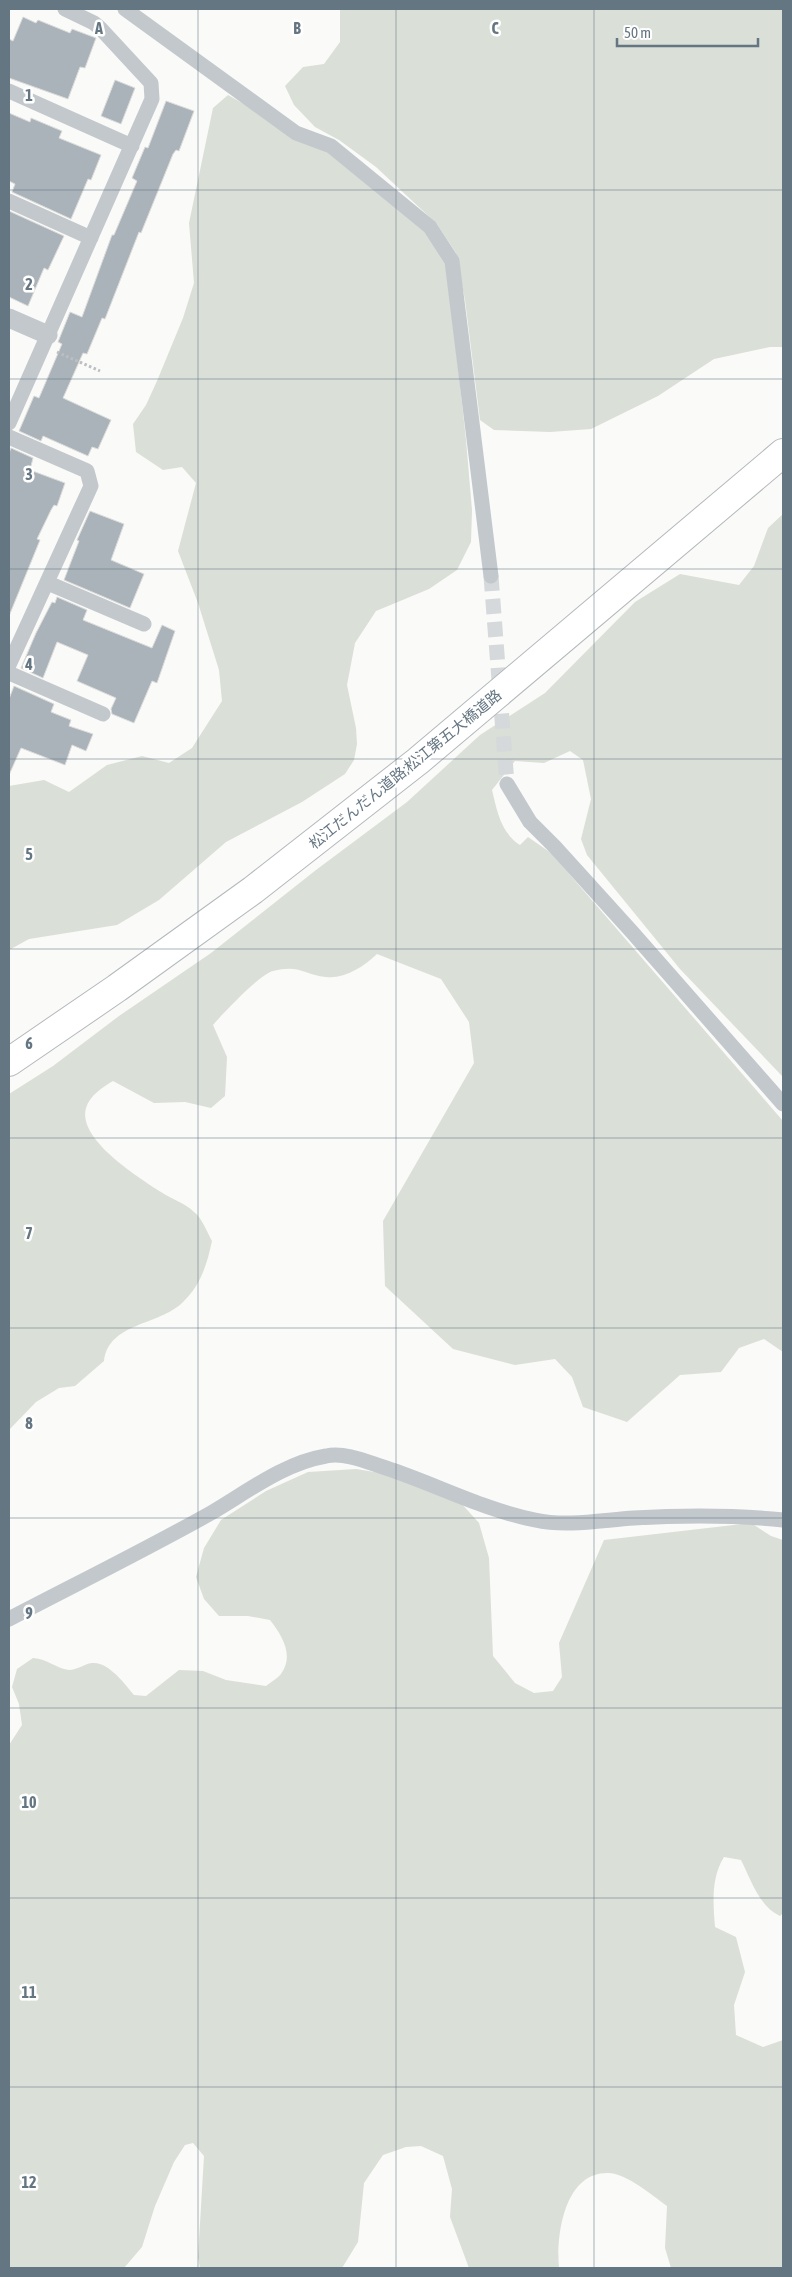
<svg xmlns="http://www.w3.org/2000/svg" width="792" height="2277" font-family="'Asap Condensed','Noto Sans JP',sans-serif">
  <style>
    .green { fill: #dadfd7 }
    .building { fill: #aab3b9; stroke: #dcdcda }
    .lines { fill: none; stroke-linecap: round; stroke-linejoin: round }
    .minor-tunnel { stroke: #d5d9db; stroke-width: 15; stroke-dasharray: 15 8; stroke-linecap: butt }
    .motorway-casing { stroke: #b4b9bd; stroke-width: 30 }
    .path { stroke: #bbbfc2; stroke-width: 3; stroke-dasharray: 2.5 2.5; stroke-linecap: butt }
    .minor { stroke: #c3c8cc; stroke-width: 15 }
    .tertiary { stroke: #c3c8cc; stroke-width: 19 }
    .motorway { stroke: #fff; stroke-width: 28 }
    .grid { fill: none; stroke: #657683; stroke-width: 1; stroke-opacity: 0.55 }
    .labels { text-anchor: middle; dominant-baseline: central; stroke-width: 5; stroke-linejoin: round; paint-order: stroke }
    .street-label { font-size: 15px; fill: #657683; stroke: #fff }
    .grid-label { font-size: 16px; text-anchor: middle; font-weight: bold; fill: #657683; stroke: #fff; stroke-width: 5; stroke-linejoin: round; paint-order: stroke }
  </style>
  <rect width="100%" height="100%" fill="#fafaf8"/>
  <path class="green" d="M340 9H783V347H770L714 359 658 396 591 429 550 432 494 430 480 420 465 300 456 253 437 224 376 167 339 140 315 127 294 105 285 86 303 67 324 64 340 42Z
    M228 95 329 152 425 230 447 266 466 440 472 510 471 542 457 570 429 589 376 611 355 643 347 685 356 728 357 744 354 760 345 774 302 802 226 842 159 900 117 925 29 939 9 950V786L44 780 69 792 107 765 142 756 169 763 192 748 222 701 219 670 198 603 178 551 196 483 182 467 163 470 136 452 133 424 146 405 157 381 183 318 194 283 189 223 213 108Z
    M783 514V1077L680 969 587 855 581 839 591 799 583 760 570 751 544 763 515 761 492 790C497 811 501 833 520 845L528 837 551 853 783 1121V1352L764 1339 739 1348 721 1372 680 1375 627 1422 583 1407 572 1377 555 1359 515 1365 453 1349 385 1286 383 1221 474 1063 469 1022 441 979 377 954C363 967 345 979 326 977 304 975 300 964 273 971 260 974 223 1013 213 1025L227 1057 225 1096 211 1108 185 1102 154 1103 113 1081C103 1087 90 1095 86 1108 77 1139 138 1177 161 1192 171 1199 185 1203 194 1212 202 1218 207 1232 212 1241 207 1264 201 1285 183 1302 159 1326 109 1322 104 1361L75 1386 59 1388 36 1402 9 1430V1094L53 1066 119 1016 211 953 316 870 407 802 480 735 545 693 635 602 680 574 739 585 754 566 768 528Z
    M356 1469 393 1475 460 1502 479 1523 489 1558 493 1656 515 1683 534 1693 553 1691 562 1677 559 1643 604 1540 751 1523 771 1536 783 1540V1913L780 1916C759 1906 751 1880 741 1860L724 1857C711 1878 713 1903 715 1927L736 1937 745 1972 734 2005 736 2035 763 2047 783 2040V2268H671L665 2248 667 2206C653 2196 625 2172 607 2173 564 2173 556 2236 559 2268H469L450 2217 452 2189 443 2156 421 2146 406 2147 383 2155 364 2183 358 2242 342 2268H200L198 2257 204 2156 193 2143 185 2145 174 2162 155 2206 142 2247 124 2268H9V1745L22 1725 19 1704 12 1687 17 1669 33 1658C48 1659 55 1668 69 1670 77 1670 84 1664 92 1663 108 1661 125 1684 134 1695L146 1696 179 1670 203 1671 226 1680 266 1686C271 1682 278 1678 281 1674 295 1655 281 1634 270 1620L248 1616H219L204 1599 196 1577 204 1548 221 1520 266 1491 308 1472Z"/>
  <path class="building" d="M23 17 36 23 38 20 70 33 72 29 96 38 85 68 80 67 68 99 9 78V39L13 41Z
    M115 80 135 88 121 124 101 116Z
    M166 101 194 111 179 151 176 150 173 154 141 233 139 232 105 319 102 318 87 354 83 353 63 398 111 420 98 449 92 447 88 456 43 436 41 441 19 431 34 396 39 398 62 344 58 342 70 312 82 317 112 235H114L137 181 132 178 145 147 148 148Z
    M9 113 30 122 31 118 62 131 59 138 101 155 91 180 88 179 71 219 12 192 15 184 9 181Z
    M9 211 64 236 48 270 44 268 28 306 9 297Z
    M11 448 33 458 30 470 65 483 57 506 54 505 51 510 37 539 40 540 9 616V453Z
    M90 511 124 524 111 560 144 574 130 608 64 580 79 541 77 540Z
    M57 597 87 610 83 620 152 648 162 625 175 631 157 683 152 681 134 723 112 714 111 709 116 698 77 681 88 655 57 642 43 678 21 668 36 633 52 602 55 603Z
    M14 686 54 704 51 712 71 720 69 726 93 734 86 751 72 745 65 765 21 748 9 775V699Z"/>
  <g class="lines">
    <path class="minor-tunnel" d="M491 576 507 784"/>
    <defs>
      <path id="motorway" d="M9 1062 117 988 253 890 418 761 783 453"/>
    </defs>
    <use href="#motorway" class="motorway-casing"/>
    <path class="path" d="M57 352 100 371"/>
    <path class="minor" d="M125 9 296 133 331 146 430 227 452 261 491 576
      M9 91 132 146
      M9 201 91 238
      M9 423 152 99 151 83 101 29 94 23 65 9
      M9 437 87 471 91 486 9 665
      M48 583 144 624
      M9 673 103 714
      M507 784 530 822 555 847 632 932 783 1104
      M9 1619C76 1584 145 1550 211 1513 247 1492 284 1463 326 1456 346 1452 367 1462 386 1468 435 1484 484 1510 535 1520 567 1527 602 1520 634 1518 684 1515 734 1515 783 1520"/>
    <path class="tertiary" d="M9 318 48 335"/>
    <use href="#motorway" class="motorway"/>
  </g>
  <path class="grid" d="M198 9V2268M396 9V2268M594 9V2268M9 190H783M9 379H783M9 569H783M9 759H783M9 949H783M9 1138H783M9 1328H783M9 1518H783M9 1708H783M9 1898H783M9 2087H783"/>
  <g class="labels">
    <g class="street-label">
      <text transform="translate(405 769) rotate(-39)">松江だんだん道路;松江第五大橋道路</text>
    </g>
  </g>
  <g class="grid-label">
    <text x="99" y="34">A</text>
    <text x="297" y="34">B</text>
    <text x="495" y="34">C</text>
    <text x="29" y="101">1</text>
    <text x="29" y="290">2</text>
    <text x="29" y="480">3</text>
    <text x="29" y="670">4</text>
    <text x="29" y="860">5</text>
    <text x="29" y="1049">6</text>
    <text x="29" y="1239">7</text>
    <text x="29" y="1429">8</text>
    <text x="29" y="1619">9</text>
    <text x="29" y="1808">10</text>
    <text x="29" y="1998">11</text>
    <text x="29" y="2188">12</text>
  </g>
  <rect width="792" height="2277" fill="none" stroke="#657683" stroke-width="20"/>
  <path d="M617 38v8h141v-8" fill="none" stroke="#657683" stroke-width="2.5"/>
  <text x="624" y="38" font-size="15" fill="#657683" stroke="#ffffff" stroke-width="4" paint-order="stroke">50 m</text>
</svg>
